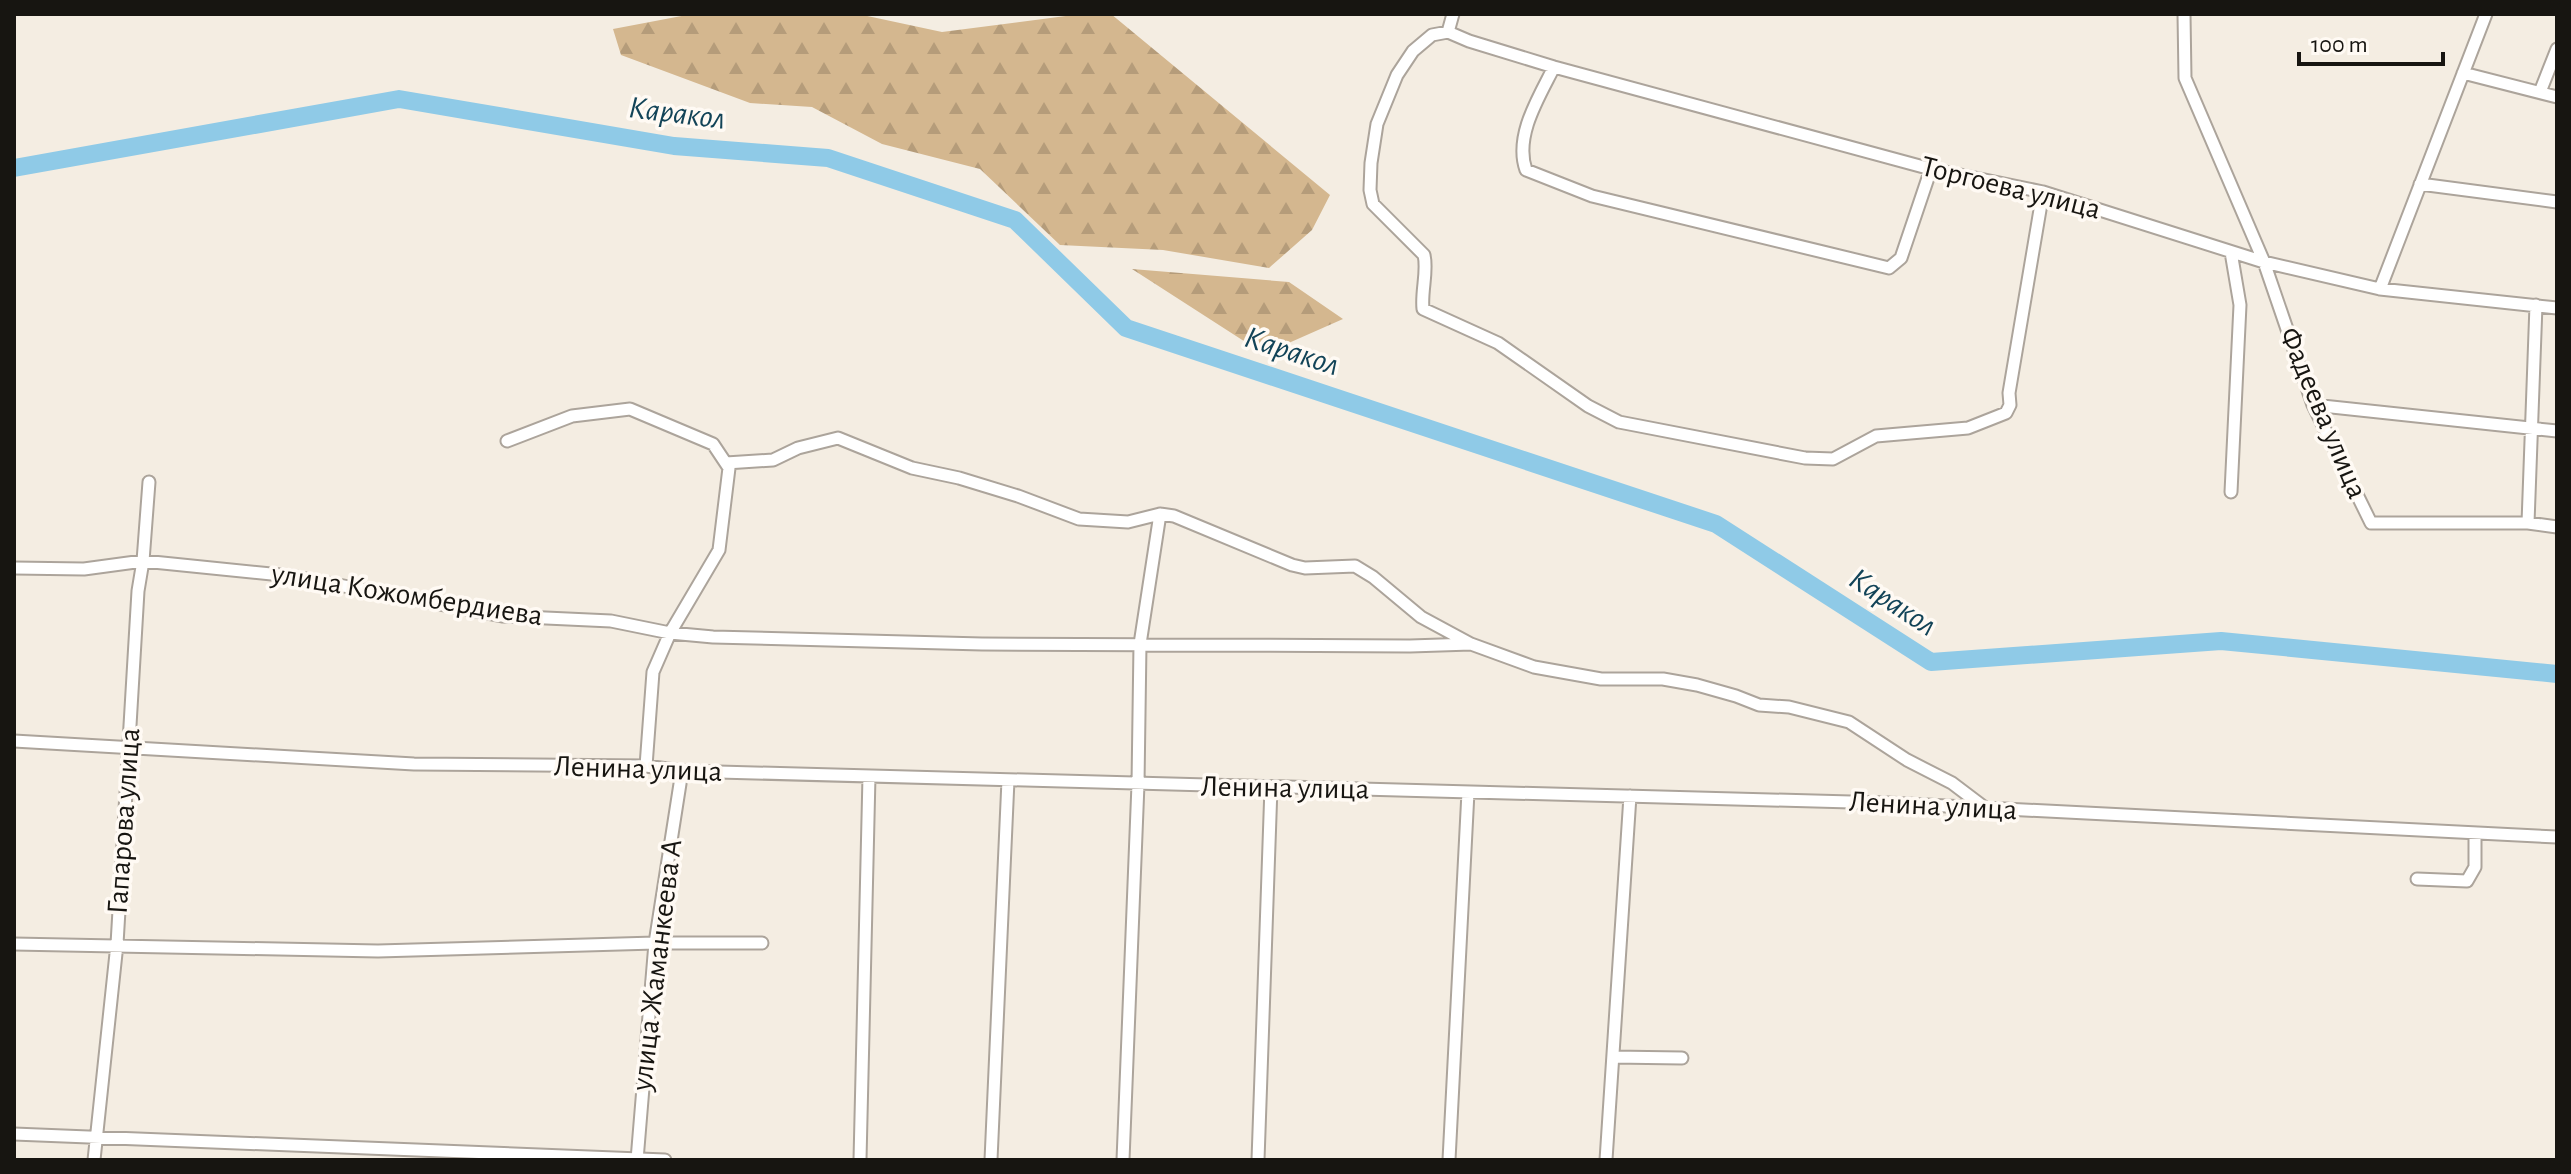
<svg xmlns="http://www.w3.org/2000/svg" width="2571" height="1174" font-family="'Alegreya Sans',sans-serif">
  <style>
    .forest { fill: url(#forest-firs) }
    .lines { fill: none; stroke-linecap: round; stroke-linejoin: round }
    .river { stroke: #8fcae7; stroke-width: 18 }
    .minor-casing { stroke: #aca49b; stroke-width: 15 }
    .minor { stroke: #fff; stroke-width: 11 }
    .labels { text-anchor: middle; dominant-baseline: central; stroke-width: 7; stroke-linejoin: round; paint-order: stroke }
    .street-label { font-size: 30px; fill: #171511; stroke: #fffaf4 }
    .water-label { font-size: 32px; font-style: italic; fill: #134458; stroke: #fffaf4 }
  </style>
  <defs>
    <pattern id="forest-firs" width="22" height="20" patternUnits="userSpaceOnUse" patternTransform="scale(2)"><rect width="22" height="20" fill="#d4b78f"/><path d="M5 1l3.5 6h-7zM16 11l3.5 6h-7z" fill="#b59c7a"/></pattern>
  </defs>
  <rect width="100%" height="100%" fill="#f4ede2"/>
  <path class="forest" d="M692 14H858L942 32 1081 14H1111L1330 195 1312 230 1269 268 1163 250 1060 245 980 169 882 144 812 107 750 103 621 55 613 29Z
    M1132 269 1289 282 1343 319 1264 354Z"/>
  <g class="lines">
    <path class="river" d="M14 168 399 99 674 146 828 158 1015 220 1126 328 1716 524 1931 662 2221 641 2557 674"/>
    <defs>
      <path id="minor" d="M2184 14 2185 78 2264 262 2313 405 2371 523H2528L2557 527
        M1448 32 1453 14
        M1554 67C1539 97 1514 136 1526 170L1592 196 1889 268 1901 258 1931 169
        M2463 73 2557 97
        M2540 92 2557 49
        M2420 184 2557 202
        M2043 192 2009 393 2010 405 2006 413 1968 428 1876 436 1833 459 1805 458 1619 422 1588 406 1498 343 1423 309C1421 291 1428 271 1424 255L1373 204 1370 190 1371 163 1377 124 1397 75 1413 51 1432 35 1448 32 1469 41 1554 67 1931 169 2043 192 2264 262 2380 289 2557 308
        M2231 252 2240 305 2231 492
        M2380 289 2486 14
        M2313 405 2557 431
        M507 441 572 416 630 409 713 444 729 468 719 550 670 633 653 672 646 766
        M726 463 773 460 798 448 838 438 912 468 959 478 1018 496 1079 519 1128 522 1160 514 1174 516 1292 565 1305 568 1355 566 1373 577 1421 617 1471 644 1534 667 1601 679H1663L1697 685 1736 696 1759 705 1789 707 1849 722 1907 760 1952 783 1985 808
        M2528 523 2536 305
        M14 568 84 569 143 561 291 576 502 616 611 621 670 633 713 637 982 644 1410 646 1471 644
        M14 741 414 764 646 766 682 771 1888 803 2557 837
        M2417 879 2467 881 2475 867V833
        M14 944 378 951 655 943H762
        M1613 1057 1682 1058
        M14 1134 665 1160
        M94 1160 117 944 138 591 143 561 149 482
        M637 1160 655 943 682 771
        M860 1160 869 776
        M991 1160 1008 780
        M1123 1160 1138 784 1140 644 1160 514
        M1258 1160 1271 787
        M1449 1160 1468 792
        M1606 1160 1630 796"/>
    </defs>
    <use href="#minor" class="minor-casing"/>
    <use href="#minor" class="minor"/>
  </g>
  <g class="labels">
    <g class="street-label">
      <text transform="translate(2011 188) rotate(14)">Торгоева улица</text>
      <text transform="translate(2323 413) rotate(67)">Фадеева улица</text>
      <text transform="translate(407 595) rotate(9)">улица Кожомбердиева</text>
      <text transform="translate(638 769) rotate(2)">Ленина улица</text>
      <text transform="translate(1285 788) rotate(1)">Ленина улица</text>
      <text transform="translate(1933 806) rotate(3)">Ленина улица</text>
      <text transform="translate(124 821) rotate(-86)">Гапарова улица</text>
      <text transform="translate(657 965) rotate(-83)">улица Жаманкеева А</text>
    </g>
    <g class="water-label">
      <text transform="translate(677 113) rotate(7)">Каракол</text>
      <text transform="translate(1292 351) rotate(18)">Каракол</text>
      <text transform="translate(1893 602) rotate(33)">Каракол</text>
    </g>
  </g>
  <rect width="2571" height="1174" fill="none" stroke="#171511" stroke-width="32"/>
  <path d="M2299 52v12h144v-12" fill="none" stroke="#171511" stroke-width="4"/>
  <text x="2311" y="52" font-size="24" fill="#171511" stroke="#fffaf4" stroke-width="6" paint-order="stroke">100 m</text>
</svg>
